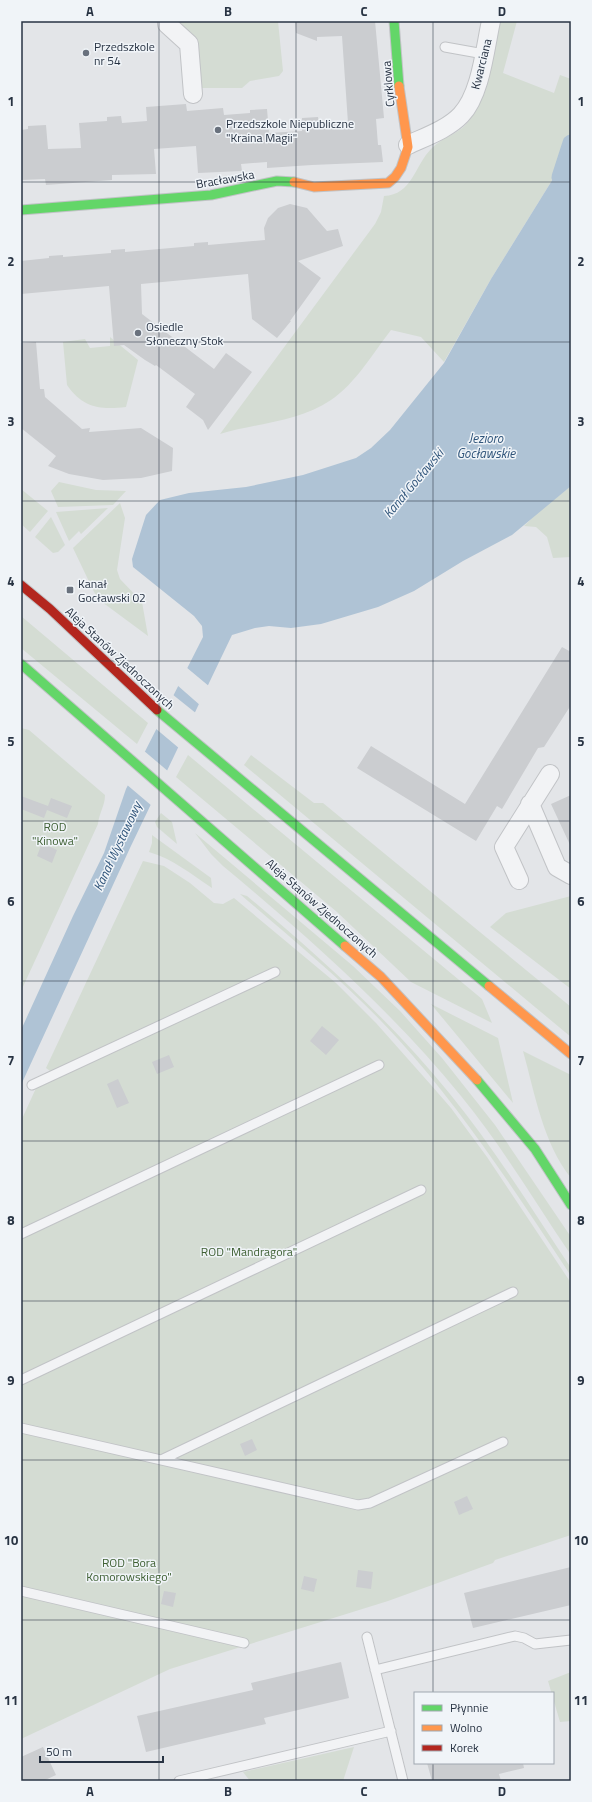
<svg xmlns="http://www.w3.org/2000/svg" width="592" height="1802" font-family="'Titillium Web',sans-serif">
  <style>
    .green { fill: #d4dcd3 }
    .water { fill: #afc3d5 }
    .pier { fill: #e3e5e8 }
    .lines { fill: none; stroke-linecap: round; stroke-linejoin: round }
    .canal { stroke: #afc3d5; stroke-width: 17 }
    .building { fill: #cbcdd0 }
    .lane-casing { stroke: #c1c3c6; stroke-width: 11 }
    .street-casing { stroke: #c1c3c6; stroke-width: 20 }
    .fast-casing { stroke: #c1c3c6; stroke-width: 11 }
    .slow-casing { stroke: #c1c3c6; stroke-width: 11 }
    .jam-casing { stroke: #c1c3c6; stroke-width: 11 }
    .lane { stroke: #f2f3f5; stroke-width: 9 }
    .street { stroke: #f2f3f5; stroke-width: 18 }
    .fast { stroke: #63d668; stroke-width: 9 }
    .slow { stroke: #ff974d; stroke-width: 9 }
    .jam { stroke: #b3261e; stroke-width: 9 }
    .grid { fill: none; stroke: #283343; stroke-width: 1; stroke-opacity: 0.55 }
    .poi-dot { fill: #69717d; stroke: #f0f4f8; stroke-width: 1.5 }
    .labels { text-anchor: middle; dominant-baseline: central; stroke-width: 3; stroke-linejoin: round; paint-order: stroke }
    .poi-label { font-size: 12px; fill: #283343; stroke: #f0f4f8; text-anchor: start }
    .street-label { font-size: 12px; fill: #283343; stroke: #f0f4f8 }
    .park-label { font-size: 12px; fill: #3f6034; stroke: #f0f4f8 }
    .water-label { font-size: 13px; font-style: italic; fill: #2f547a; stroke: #f0f4f8 }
    .neatline { fill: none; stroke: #283343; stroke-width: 1.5 }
    .grid-label { font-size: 13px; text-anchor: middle; font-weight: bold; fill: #283343 }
  </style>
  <rect width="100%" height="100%" fill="#e3e5e8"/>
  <path class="green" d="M177 21H262L263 22 278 21 283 71 279 76 250 81 242 88H199Z
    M499 21H517L503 73 554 93 560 75 571 79V131L556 174 491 279 444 362 421 337 391 330C373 353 356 383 331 400 299 422 256 423 220 434L375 224 381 212 384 196C412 195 415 165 431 149 442 137 458 135 468 122 490 97 492 52 499 21Z
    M110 337 138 360 126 407C100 410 83 408 67 385L63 342 85 339 90 348 110 346Z
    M59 482 96 490 126 491 113 505 58 507 51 491Z
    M571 486V557L553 558 547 537 536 527 524 526 537 513Z
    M21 489 48 511 30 532 21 524Z
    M120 503 125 518 117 570 120 579 142 602 148 636 102 602 94 592 73 548Z
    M108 508 81 534 79 531 69 541 56 512Z
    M51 517 65 545 58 552 53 553 35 537Z
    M21 616 148 723 137 744 21 648Z
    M21 728 29 730 105 795C105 806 99 813 98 824L21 991Z
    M188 755 482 999 492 1023 411 982 337 912 176 777Z
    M251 755 314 803H323L571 1007V1037L244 765Z
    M161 813 172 822 177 844 157 827 155 822Z
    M195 833 353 966 400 1011 442 1058 495 1125 571 1237V1255C535 1202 502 1146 461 1096 391 1010 308 937 223 866L211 854Z
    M152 835 211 878 212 888C191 874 173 859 149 852L152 843Z
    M143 861 164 866 190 883 214 903 223 904 234 898 336 983 376 1023 431 1085 451 1108 487 1157 571 1283V1535L495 1560 493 1563 388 1601 170 1669 21 1739V1121L37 1086 51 1081 50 1071 46 1068Z
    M240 894 247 896C320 957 390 1020 450 1094 495 1149 532 1210 571 1268V1276C517 1194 464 1112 398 1039 350 986 294 941 240 894Z
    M571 896V989L490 927 506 913Z
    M431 1004 498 1038 513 1103Z
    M523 1051 571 1075V1178C543 1143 535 1094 523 1051Z
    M571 1672V1721L560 1722 548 1681Z
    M354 1747 343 1781H250L243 1772Z"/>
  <path class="water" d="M563 153 571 156V486L512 535 463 561 414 591 378 607 321 624 291 628 269 626 255 628 232 635 130 848 21 1085V1030L73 916 104 853 126 789 203 637 202 626 194 616 133 567 132 559 146 515 160 500 189 493 246 487 303 475 356 458 371 448 390 430 444 363 491 279 556 174Z"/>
  <path class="pier" d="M186 667 210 687 201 706 177 685Z
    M172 694 197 714 180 749 155 728Z
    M143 750 169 772 152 806 126 784Z"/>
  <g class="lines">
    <path class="canal" d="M560 177 571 143"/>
  </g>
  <path class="building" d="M295 21H375L384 118 376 119 378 145H381L383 162 312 165 267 168V162L241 164 242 171 198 173 196 146 154 149 156 174 112 175V180L46 185 45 179 21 180V130L28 129V126L46 125 48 149 81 148 79 123 107 121V117L121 116 122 123 147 121 146 107 186 104 187 111 223 108 224 115 250 113V110L267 109 269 133 302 131V118L318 117 319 125 348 123 342 36 317 37V41L296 33Z
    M290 204 307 208 327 231 338 229 343 246 298 261 321 278 290 321H291L277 338 252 319 248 274 141 284 142 314 214 369 226 353 252 372 208 430 203 420 186 407 195 394 156 365 155 366 145 360 124 345 114 346 109 286 21 294V261L49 258V256L63 255V257L111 253V250L125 249V252L194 246V243L208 242V245L265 240 264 228 268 218 278 208Z
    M36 342 40 389H44L45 397 82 429 90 428 89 432 141 428 173 448 172 471 141 478 103 480 69 474 48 466 56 456 21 428V343Z
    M562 647 571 652V705L544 747 538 748 502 809 497 806 476 841 357 768 371 746 465 804Z
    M571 795V847L551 804Z
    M21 796 48 806 51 798 72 806 67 818 47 810 44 818 21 809Z
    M42 843 57 850 52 863 37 856Z
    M322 1026 339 1040 326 1055 310 1041Z
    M169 1055 174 1067 157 1074 152 1062Z
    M118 1079 129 1103 117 1108 107 1084Z
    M252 1439 257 1450 245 1456 240 1444Z
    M467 1496 473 1509 459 1515 454 1502Z
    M571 1567V1605L473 1628 464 1593Z
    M358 1570 373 1572 371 1589 356 1587Z
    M304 1576 317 1579 314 1592 301 1589Z
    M164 1591 176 1593 173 1607 161 1604Z
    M341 1662 349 1698 264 1718 266 1724 146 1752 137 1716 253 1690 251 1683Z
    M43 1747 56 1775 43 1781H21V1757Z
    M427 1763H523L524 1768 499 1774 501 1781H432Z"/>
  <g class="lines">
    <defs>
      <path id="lane" d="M445 47 484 54
        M32 1085 275 972
        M21 1234 379 1065
        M21 1380 421 1190
        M21 1428 358 1505 370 1503 503 1442
        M161 1460 513 1292
        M21 1591 244 1643
        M367 1637 403 1781
        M375 1670 515 1636 524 1638 535 1644 571 1640
        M179 1781 391 1731"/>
      <path id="street" d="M167 21V24L189 44 193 94
        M408 145C425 137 448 129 461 115 481 94 485 48 491 21
        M530 804 557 867 571 875
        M519 880 504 847 550 774"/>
      <path id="fast" d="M394 21 399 86
        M21 210 211 195 277 181 294 182
        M21 664 345 946
        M157 710 489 986
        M477 1080 535 1149 571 1205"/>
      <path id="slow" d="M294 182 314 187 388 183 395 177 401 168 408 147 399 86
        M345 946 381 977 477 1080
        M489 986 571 1054"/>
      <path id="jam" d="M21 585 50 609 157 710"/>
    </defs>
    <use href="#lane" class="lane-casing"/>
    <use href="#street" class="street-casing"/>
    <use href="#fast" class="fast-casing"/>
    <use href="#slow" class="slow-casing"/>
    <use href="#jam" class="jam-casing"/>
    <use href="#lane" class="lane"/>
    <use href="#street" class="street"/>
    <use href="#fast" class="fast"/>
    <use href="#slow" class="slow"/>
    <use href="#jam" class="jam"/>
  </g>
  <path class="grid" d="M159 21V1781M296 21V1781M433 21V1693M21 182H571M21 342H571M21 501H571M21 661H571M21 821H571M21 981H571M21 1141H571M21 1301H571M21 1460H571M21 1620H571M433 1763V1781"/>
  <g class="poi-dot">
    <circle cx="86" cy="53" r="4"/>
    <circle cx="218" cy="130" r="4"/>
    <circle cx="138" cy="333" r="4"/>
    <rect x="66" y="586" width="8" height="8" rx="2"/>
  </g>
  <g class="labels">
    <g class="poi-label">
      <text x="94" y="46">Przedszkole<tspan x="94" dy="14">nr 54</tspan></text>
      <text x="226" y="123">Przedszkole Niepubliczne<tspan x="226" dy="14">"Kraina Magii"</tspan></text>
      <text x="146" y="326">Osiedle<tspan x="146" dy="14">Słoneczny Stok</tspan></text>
      <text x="78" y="583">Kanał<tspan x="78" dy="14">Gocławski 02</tspan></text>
    </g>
    <g class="street-label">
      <text transform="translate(481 64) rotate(-76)">Kwarciana</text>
      <text transform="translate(388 84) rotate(-95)">Cyrklowa</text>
      <text transform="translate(225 179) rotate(-10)">Bracławska</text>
      <text transform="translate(120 658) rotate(43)">Aleja Stanów Zjednoczonych</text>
      <text transform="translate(322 908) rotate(41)">Aleja Stanów Zjednoczonych</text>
    </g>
    <g class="park-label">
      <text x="55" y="826">ROD<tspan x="55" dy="14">"Kinowa"</tspan></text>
      <text x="249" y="1251">ROD "Mandragora"</text>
      <text x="129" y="1562">ROD "Bora<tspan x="129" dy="14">Komorowskiego"</tspan></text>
    </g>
    <g class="water-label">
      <text x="486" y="438">Jezioro<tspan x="486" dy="15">Gocławskie</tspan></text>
      <text transform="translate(413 483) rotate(-50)">Kanał Gocławski</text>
      <text transform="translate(117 846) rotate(-65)">Kanał Wystawowy</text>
    </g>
  </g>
  <rect width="592" height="1802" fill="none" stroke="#f0f4f8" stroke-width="44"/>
  <rect x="414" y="1692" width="140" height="72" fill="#f0f4f8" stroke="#a0a7b0"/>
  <rect x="422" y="1705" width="20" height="6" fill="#63d668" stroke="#a0a7b0"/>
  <text x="450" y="1712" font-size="12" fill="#283343">Płynnie</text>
  <rect x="422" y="1725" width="20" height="6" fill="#ff974d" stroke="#a0a7b0"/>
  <text x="450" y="1732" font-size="12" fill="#283343">Wolno</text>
  <rect x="422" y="1745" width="20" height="6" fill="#b3261e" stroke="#a0a7b0"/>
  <text x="450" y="1752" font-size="12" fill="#283343">Korek</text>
  <path d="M40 1756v6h123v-6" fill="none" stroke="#283343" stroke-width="2"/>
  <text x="46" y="1756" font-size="12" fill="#283343" stroke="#f0f4f8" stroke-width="3" paint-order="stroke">50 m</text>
  <rect x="22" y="22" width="548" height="1758" class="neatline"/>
  <g class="grid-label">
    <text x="90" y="16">A</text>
    <text x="228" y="16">B</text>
    <text x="364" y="16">C</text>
    <text x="502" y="16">D</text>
    <text x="11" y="106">1</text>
    <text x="581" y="106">1</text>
    <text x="11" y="266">2</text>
    <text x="581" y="266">2</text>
    <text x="11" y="426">3</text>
    <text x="581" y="426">3</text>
    <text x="11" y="586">4</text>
    <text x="581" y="586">4</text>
    <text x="11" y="746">5</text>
    <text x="581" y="746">5</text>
    <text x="11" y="906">6</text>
    <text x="581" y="906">6</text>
    <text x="11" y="1065">7</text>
    <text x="581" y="1065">7</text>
    <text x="11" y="1225">8</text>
    <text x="581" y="1225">8</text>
    <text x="11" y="1385">9</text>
    <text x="581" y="1385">9</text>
    <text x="11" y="1545">10</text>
    <text x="581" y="1545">10</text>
    <text x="11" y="1705">11</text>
    <text x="581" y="1705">11</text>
    <text x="90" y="1796">A</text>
    <text x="228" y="1796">B</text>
    <text x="364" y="1796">C</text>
    <text x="502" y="1796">D</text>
  </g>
</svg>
